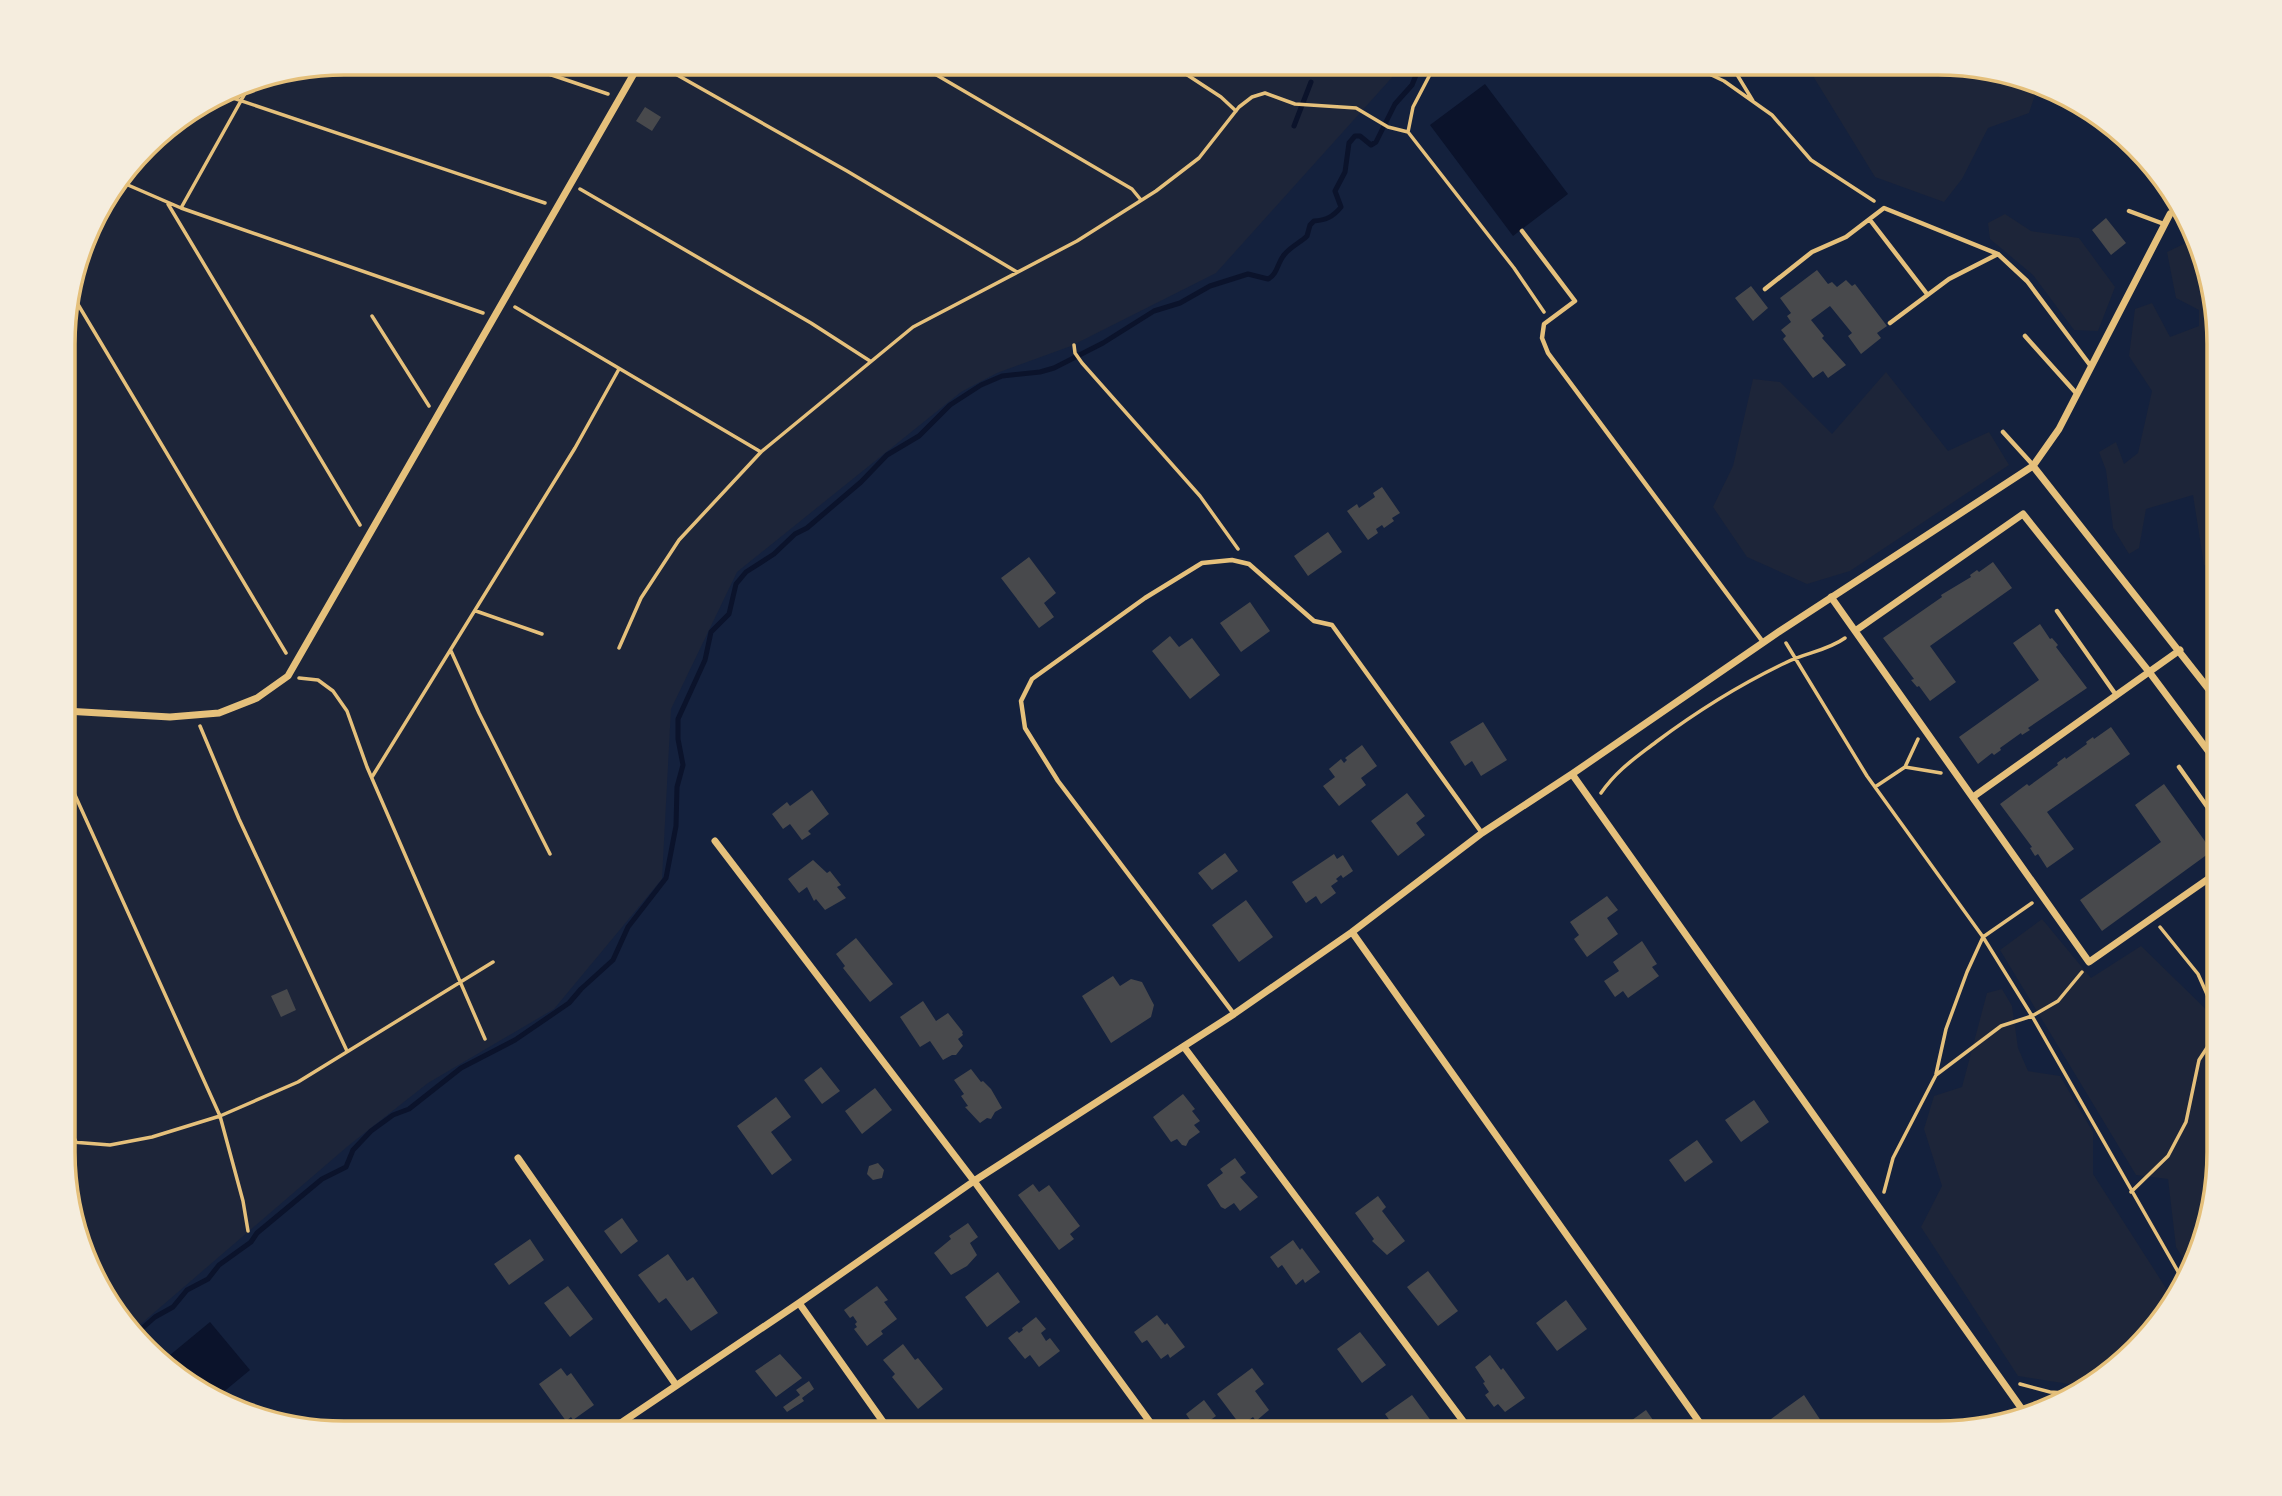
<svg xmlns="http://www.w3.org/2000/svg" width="2282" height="1496" font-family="'DM Sans',sans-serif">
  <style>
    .green { fill: #1d2539 }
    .water { fill: #0b132b }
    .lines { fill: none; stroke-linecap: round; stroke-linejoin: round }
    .stream { stroke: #0b132b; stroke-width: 5 }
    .building { fill: #48494c }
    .path { stroke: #e5c07b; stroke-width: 3.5 }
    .service { stroke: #e5c07b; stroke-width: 4.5 }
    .minor { stroke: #e5c07b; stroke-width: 7 }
    .rim { fill: none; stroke: #e5c07b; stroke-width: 3.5 }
  </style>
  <rect width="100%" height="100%" fill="#14213d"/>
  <path class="green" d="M344 63H1405L1216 273 1071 346 997 373 961 392 737 572 671 709 662 879 554 1009 428 1083 348 1146 135 1329 101 1293 65 1188V308L92 220 159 133 237 84Z
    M1805 63H1938L2028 78 2039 83 2029 113 1988 128 1962 179 1944 202 1875 177Z
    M2005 214 2031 231 2079 238 2115 287 2098 331 2074 330 2033 275 1990 239 1988 223Z
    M2192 240 2218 326V578L2215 570 2204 565 2193 495 2146 509 2139 548 2129 554 2113 528 2106 470 2099 452 2116 442 2124 464 2138 453 2152 391 2129 356 2135 309 2152 303 2170 337 2199 326V310L2176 298 2167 252Z
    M1886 372 1948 451 1989 432 2009 465 1850 571 1807 584 1747 557 1713 507 1733 466 1753 379 1780 382 1832 434Z
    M2042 919 2091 978 2141 946 2218 1021V1170L2204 1242 2190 1270 2176 1247 2168 1179 2136 1175 2000 950Z
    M2002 989 2012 1006 2018 1048 2028 1071 2060 1076 2093 1132V1174L2171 1296 2168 1312 2088 1387 2018 1376 1921 1227 1942 1186 1924 1129 1934 1096 1962 1087 1987 993Z"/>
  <path class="water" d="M1485 84 1568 194 1513 236 1430 125Z
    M210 1322 250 1370 215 1399 188 1385 164 1360Z"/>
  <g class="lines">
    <path class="stream" d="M1294 126 1311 82
      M138 1332 155 1317 173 1307 187 1290 208 1279 219 1265 251 1242 257 1233 322 1179 346 1167 353 1150 371 1131 393 1115 409 1109 461 1068 515 1040 569 1003 581 989 613 960 628 927 666 878 676 826 677 787 683 765 678 739V719L705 660 711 632 729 614 736 584 746 572 774 554 795 534 807 528 861 482 887 455 919 436 950 405 981 385 1002 376 1040 372 1054 368 1103 343 1154 311 1180 303 1210 286 1248 274 1268 279C1278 274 1277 263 1284 255 1291 246 1300 243 1307 236L1310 225 1314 221C1326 220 1333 217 1341 207L1335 191 1345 172 1349 143 1355 136H1360L1371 145 1376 142 1395 104 1412 85 1421 63"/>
  </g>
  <path class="building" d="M645 107 661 117 652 131 636 121Z
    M2106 218 2126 243 2111 255 2092 230Z
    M1817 270 1828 284 1832 282 1837 287 1846 280 1852 286 1855 284 1887 326 1877 333 1881 338 1861 354 1848 336 1852 333 1830 306 1811 320 1824 336 1822 338 1846 365 1828 378 1823 371 1813 378 1783 339 1786 336 1781 330 1791 322 1787 316 1791 313 1780 298Z
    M1751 286 1768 308 1753 321 1735 298Z
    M1382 487 1400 513 1392 518 1394 521 1384 528 1382 525 1376 529 1378 533 1368 540 1347 511 1357 504 1359 508 1375 497 1373 493Z
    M1328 532 1342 552 1308 576 1294 556Z
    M1029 557 1056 593 1044 603 1054 617 1039 628 1001 578Z
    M1993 562 2012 588 1930 646 1956 682 1930 701 1919 686 1917 687 1911 680 1914 679 1883 638 1942 597 1941 595 1971 577 1970 575 1977 570 1979 572Z
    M1250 602 1270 631 1241 652 1220 623Z
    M2040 624 2050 639 2052 638 2058 645 2056 647 2087 688 2028 728 2030 730 2022 735 2021 733 2000 748 2001 750 1994 755 1992 753 1978 764 1959 737 2039 680 2013 643Z
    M1170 636 1179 647 1192 638 1220 675 1190 699 1152 651Z
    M1483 722 1507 760 1481 776 1472 761 1465 766 1450 742Z
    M2111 727 2130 754 2047 812 2074 849 2047 868 2038 854 2035 856 2030 848 2032 847 2000 804 2027 784 2029 786 2058 765 2057 763 2065 757 2066 759 2087 744 2086 742 2093 737 2094 739Z
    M1362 745 1377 766 1361 778 1366 785 1339 806 1323 786 1335 777 1329 769 1341 759 1344 763 1347 760 1345 758Z
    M2164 784 2212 851 2102 931 2080 900 2161 842 2135 805Z
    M812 790 829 814 808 831 811 834 802 840 790 824 783 829 772 814 787 802 790 806Z
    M1407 793 1425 816 1416 823 1425 835 1398 856 1371 821Z
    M1225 853 1238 871 1212 890 1198 873Z
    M1334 854 1337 859 1343 855 1353 871 1343 878 1341 875 1336 879 1338 881 1331 886 1336 893 1321 904 1316 896 1306 903 1292 882Z
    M813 860 827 873 830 871 841 885 837 887 846 898 825 910 816 899 814 901 807 887 799 893 788 879Z
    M1607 896 1618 910 1607 918 1618 934 1587 957 1574 939 1579 935 1570 922Z
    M1246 900 1273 937 1239 962 1212 925Z
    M856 938 893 984 870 1002 843 968 845 966 836 954Z
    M1642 941 1657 964 1652 967 1659 976 1628 998 1623 991 1615 997 1604 981 1619 971 1613 962Z
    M1113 976 1120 986 1131 979 1142 982 1154 1005 1151 1017 1111 1043 1082 996Z
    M287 989 296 1010 281 1017 271 996Z
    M65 1000 74 1020 65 1024Z
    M923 1001 936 1021 948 1013 963 1032 962 1033 963 1035 958 1039 963 1046 956 1055H952L943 1060 930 1041 920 1047 900 1017Z
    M821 1067 840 1091 822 1104 804 1080Z
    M971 1069 981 1082 983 1081 991 1089 1002 1108 995 1112 991 1119 987 1118 980 1123 965 1107 968 1106 961 1096 964 1094 954 1080Z
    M875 1088 892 1110 862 1134 845 1111Z
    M1183 1094 1195 1109 1192 1111 1200 1121 1194 1125 1200 1132 1189 1140 1186 1146 1182 1145 1177 1139 1171 1142 1153 1117Z
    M776 1097 791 1117 771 1132 792 1160 772 1175 737 1126Z
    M1754 1100 1769 1122 1741 1142 1725 1120Z
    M1697 1140 1713 1162 1685 1182 1669 1160Z
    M1235 1158 1246 1173 1240 1177 1258 1197 1240 1211 1234 1203 1225 1209 1221 1207 1207 1185 1223 1173 1220 1169Z
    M878 1163 884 1170 882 1178 873 1180 867 1174 869 1166Z
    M1033 1184 1039 1192 1049 1185 1080 1226 1070 1234 1074 1239 1059 1250 1018 1195Z
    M1378 1196 1386 1207 1382 1211 1405 1241 1387 1255 1372 1241 1374 1239 1355 1213Z
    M622 1218 638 1241 621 1254 604 1231Z
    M968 1223 978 1237 970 1243 977 1255 967 1266 951 1275 934 1253 951 1239 949 1236Z
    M530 1239 544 1260 509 1285 494 1264Z
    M1293 1240 1300 1250 1302 1248 1320 1272 1305 1283 1303 1279 1296 1285 1282 1265 1278 1268 1270 1257Z
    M668 1254 687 1281 693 1277 718 1313 691 1331 666 1298 659 1303 638 1275Z
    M1428 1271 1458 1311 1438 1326 1407 1287Z
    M998 1272 1020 1302 987 1327 965 1297Z
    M568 1286 593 1319 570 1337 544 1303Z
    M877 1286 888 1300 884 1302 897 1319 881 1331 883 1334 867 1346 854 1329 857 1327 855 1324 857 1322 853 1316 850 1318 844 1310Z
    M1566 1300 1587 1329 1557 1351 1536 1323Z
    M1157 1315 1165 1325 1167 1323 1185 1347 1170 1358 1168 1354 1161 1359 1147 1340 1142 1343 1134 1332Z
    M1036 1317 1046 1329 1041 1333 1046 1341 1050 1338 1060 1351 1039 1367 1030 1355 1025 1359 1008 1338 1017 1331 1019 1333 1023 1330 1022 1328Z
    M1360 1332 1386 1365 1362 1383 1337 1349Z
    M903 1344 915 1360 918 1358 943 1389 918 1409 892 1377 895 1374 883 1360Z
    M780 1354 802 1378 776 1397 755 1371Z
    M1490 1355 1501 1370 1503 1368 1525 1398 1505 1412 1498 1404 1494 1407 1485 1395 1489 1392 1483 1383 1485 1382 1475 1367Z
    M561 1368 567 1376 571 1373 594 1405 573 1420 571 1417 566 1421 539 1384Z
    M1252 1368 1264 1384 1255 1391 1269 1410 1256 1421 1253 1417 1241 1426 1217 1394Z
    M809 1381 814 1389 802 1398 804 1401 787 1412 783 1407 800 1395 796 1390Z
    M1412 1395 1440 1433H1413L1407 1425 1398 1432 1385 1414Z
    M1804 1395 1823 1424 1810 1432H1753Z
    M1204 1400 1216 1416 1197 1430 1186 1414Z
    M1646 1410 1662 1433H1614Z
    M479 1424 486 1433H467Z"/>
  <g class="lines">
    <path class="path" d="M516 63 608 94
      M656 63 847 171 1017 272
      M916 63 1132 189 1141 200
      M1169 63 1221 97 1236 111
      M1436 63 1413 107 1408 132 1514 268 1544 312
      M1686 63 1724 81 1772 115 1811 160 1874 201
      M1730 63 1753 101
      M221 94 545 203
      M121 182 181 208 483 313
      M580 189 811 323 870 361
      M168 204 360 525
      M181 208 252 81
      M70 291 286 653
      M515 307 761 452
      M372 316 429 406
      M1074 345 1075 353 1082 363 1200 496 1238 549
      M476 611 542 634
      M1786 643 1867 776 1983 937 2032 1016 2184 1282
      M619 648 641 598 679 540 761 452 913 327 1077 241 1156 191 1199 158 1239 107 1252 97 1265 93 1295 104 1356 108 1388 127 1408 132
      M451 651 479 713 550 854
      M299 678 318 680 333 691 347 711 367 767 485 1039
      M200 726 239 819 347 1051
      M1905 767 1941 773
      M65 773 220 1116 243 1201 248 1231
      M372 777 575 448 619 369
      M1875 787 1905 767 1918 739
      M1601 793C1617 770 1634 759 1656 742 1696 712 1739 685 1785 663 1804 653 1827 651 1845 638
      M2160 927 2198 974 2218 1019
      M1936 1074 1946 1029 1967 972 1983 937 2032 903
      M65 1118 76 1142
      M65 1145 72 1142 110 1145 152 1137 220 1116 298 1082 493 962
      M1884 1192 1893 1158 1936 1075 2001 1026 2032 1016 2058 1001 2082 972
      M2131 1192 2168 1156 2186 1122 2199 1060 2218 1031
      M2177 1296 2179 1274
      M2020 1384 2050 1392 2080 1394"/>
    <path class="service" d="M2129 211 2164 224
      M1870 220 1927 294
      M1522 231 1575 301 1544 324 1542 338 1548 353 1763 642
      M1765 289 1812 252 1846 237 1884 208 1998 254 2027 281 2090 365
      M1890 323 1949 279 1998 254
      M2025 336 2076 393
      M2003 432 2033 465
      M2057 611 2116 695
      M2179 767 2218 822
      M1234 1014 1058 781 1025 728 1021 701 1032 679 1145 598 1202 563 1232 560 1249 564 1314 621 1332 625 1482 833"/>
    <path class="minor" d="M2033 466 2218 701
      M1831 597 2089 962 2218 872
      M1855 631 2023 514 2150 673 2218 764
      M65 711 170 717 219 713 257 698 288 676 640 63
      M1572 774 2024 1412
      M1973 797 2180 650
      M715 841 974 1181 1158 1433
      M1352 932 1707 1433
      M1184 1047 1472 1433
      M518 1158 676 1385
      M799 1303 891 1433
      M606 1433 799 1303 974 1181 1234 1014 1352 932 1482 833 1572 774 1780 631 2033 466 2059 429 2170 214"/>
  </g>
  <path d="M0 0H2282V1496H0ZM344 75H1938A269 269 0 0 1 2207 344V1152A269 269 0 0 1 1938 1421H344A269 269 0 0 1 75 1152V344A269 269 0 0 1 344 75Z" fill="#f5edde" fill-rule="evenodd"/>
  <path class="rim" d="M344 75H1938A269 269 0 0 1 2207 344V1152A269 269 0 0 1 1938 1421H344A269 269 0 0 1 75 1152V344A269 269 0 0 1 344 75Z"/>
</svg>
